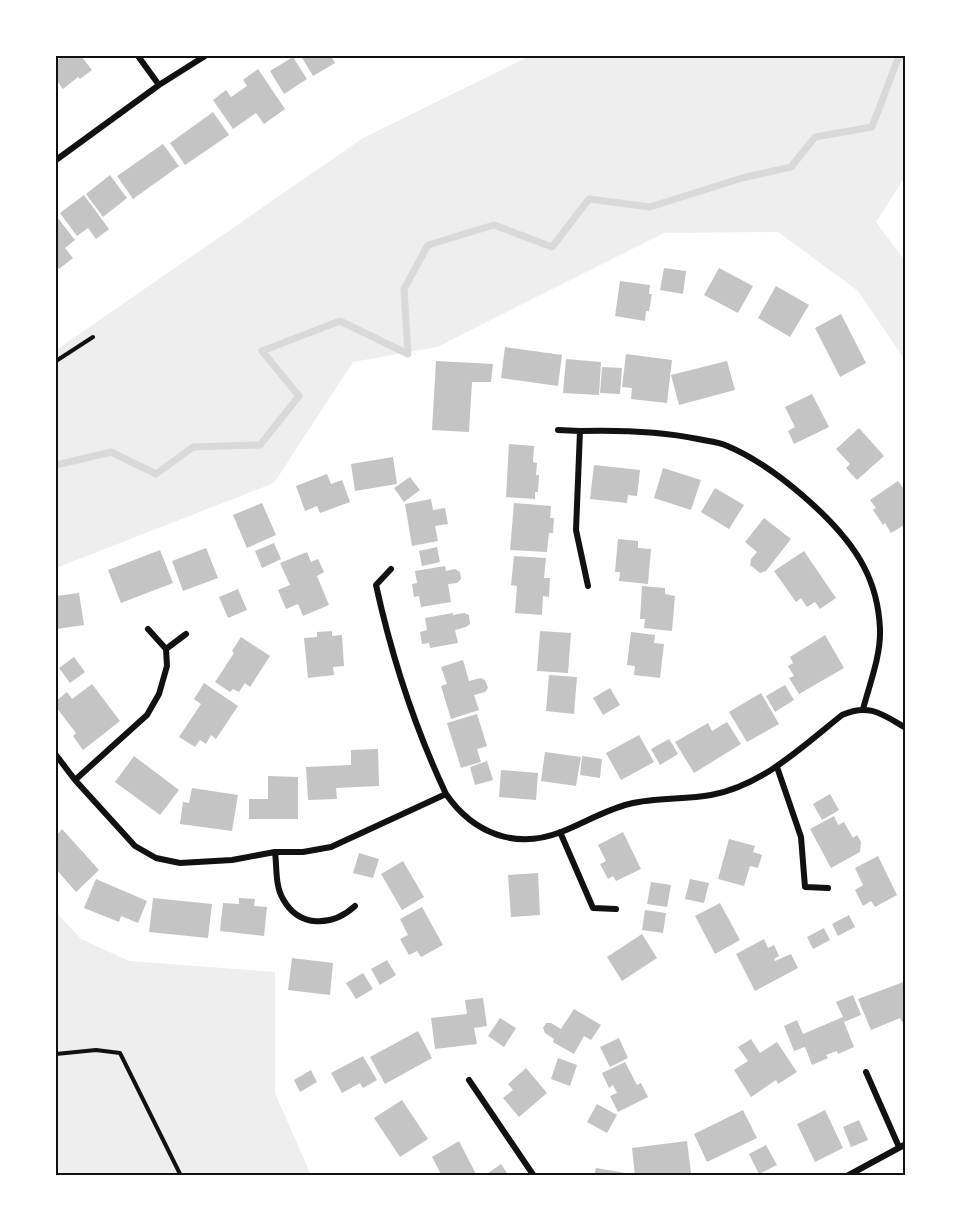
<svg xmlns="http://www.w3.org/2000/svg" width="961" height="1231" font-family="'Public Sans',sans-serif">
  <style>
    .green { fill: #eee }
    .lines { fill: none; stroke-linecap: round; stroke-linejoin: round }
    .stream { stroke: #d9d9d9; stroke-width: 7 }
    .building { fill: #c4c4c4 }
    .path { stroke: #111; stroke-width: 4 }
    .minor { stroke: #111; stroke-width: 6 }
    .neatline { fill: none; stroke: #111; stroke-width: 2 }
  </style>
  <rect width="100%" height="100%" fill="#fff"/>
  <path class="green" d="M530 56H905V177L876 222 905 261V360L858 291 778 232 664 233 437 347 353 362 274 483 56 568V350L363 138Z
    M56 912 81 939 129 961 275 972V1093L311 1175H56Z"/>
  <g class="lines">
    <path class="stream" d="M56 465 111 452 156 474 193 447 260 445 299 396 262 351 340 321 408 354 404 289 428 245 494 225 552 247 589 199 650 207 742 178 791 167 815 137 872 127 899 56"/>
  </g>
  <path class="building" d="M63 56H81L92 70 80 79 78 77 63 89 56 79V61Z
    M301 56H331L335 63 313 76Z
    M293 57 307 79 284 94 270 71Z
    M258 69 285 109 264 124 256 113 233 129 213 100 226 90 231 97 247 86 243 80Z
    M213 112 229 135 185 165 170 143Z
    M163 144 179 166 133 199 117 176Z
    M110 175 127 198 103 217 86 194Z
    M84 195 109 229 96 239 88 228 77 236 60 213Z
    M57 217 75 240 65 248 73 258 59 269 56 264Z
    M664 268 686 271 683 294 660 290Z
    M719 268 753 286 738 313 704 295Z
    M620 281 650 285 649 294H652L649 311H646L645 321 615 316Z
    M776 286 809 305 790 337 758 318Z
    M841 314 866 363 840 377 815 328Z
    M505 347 562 355 558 386 501 378Z
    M626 354 672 360 667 403 631 399 632 388 622 387Z
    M566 359 601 362 599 395 563 393Z
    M436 361 493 364 491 382H472L469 432 432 430Z
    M727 361 735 390 679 405 671 375Z
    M602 367 622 368 620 394 600 393Z
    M812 394 829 427 794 444 788 431 795 427 785 407Z
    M859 428 884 456 857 480 846 468 850 464 836 449Z
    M509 444 534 446 533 462 537 463 536 475H539L538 492H535V499L506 497Z
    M393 457 397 484 355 491 351 464Z
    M594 465 640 470 637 496 628 495 627 503 590 499Z
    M663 468 701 480 691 510 654 498Z
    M327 474 331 484 342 480 350 502 320 513 317 506 305 511 296 486Z
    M410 477 420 490 404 502 394 488Z
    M898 481 906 492V524L891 533 885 523 883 525 873 510 876 508 870 500Z
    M715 488 744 505 729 529 701 512Z
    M431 499 433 510 445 508 448 524 435 526 438 541 412 546 405 504Z
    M262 503 276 535 247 548 233 515Z
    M514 503 551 506 550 518H554L553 533H549L547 552 510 550Z
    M764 518 791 539 766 571 760 573 750 565 751 559 757 552 745 542Z
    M618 539 638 541V548L651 549 648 584 619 581 620 572H615Z
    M274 543 281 559 262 568 255 551Z
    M437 547 440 562 422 566 419 551Z
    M206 548 218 578 183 591 172 561Z
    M160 550 173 583 121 603 108 570Z
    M804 551 836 598 820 609 815 602 807 607 801 598 796 602 774 571Z
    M307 552 311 562 318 559 324 572 317 576 329 605 303 616 298 604 286 609 278 590 290 585 280 563Z
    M514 556 546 558 544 578H550L549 597 543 596 542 615 515 613 517 586 511 585Z
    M445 566 446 571 455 569 460 572 461 579 457 583 448 584 451 602 421 607 419 596 414 597 412 584 417 583 415 571Z
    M642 586 665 588V594L675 596 672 631 644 628 645 619H640Z
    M238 589 247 610 228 618 219 597Z
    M79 593 84 625 56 629V596Z
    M453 613V615L464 613 469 615 470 624 466 627 455 630 458 643 430 648 429 643 422 644 420 632 427 630 425 618Z
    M332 631V636L342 635 344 666 333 667 334 675 308 678 304 638 317 637V632Z
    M540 631 571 633 568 673 537 671Z
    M631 632 655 635 654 643 664 644 660 678 634 675 635 666 627 665Z
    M825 635 844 668 799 694 789 678 794 676 788 666 793 663 790 657Z
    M241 637 270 656 250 687 245 683 239 692 233 689 230 692 215 682 234 653 232 651Z
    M74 657 85 672 70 683 59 668Z
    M463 660 469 681 481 678 485 680 488 688 485 692 474 695 479 710 451 719 441 686 447 684 441 667Z
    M549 675 577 677 574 714 546 711Z
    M204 683 238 706 216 739 211 735 206 744 200 740 195 747 179 737 201 704 194 699Z
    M92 684 120 721 83 750 73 736 76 733 56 707V701L67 692 72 699Z
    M785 685 794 700 775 712 766 696Z
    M610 688 620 705 603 715 593 698Z
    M761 693 779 724 747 742 729 712Z
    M477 714 487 746 477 749 481 762 461 768 447 723Z
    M727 722 741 744 694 773 675 742 708 723 712 731Z
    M639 735 654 762 621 780 606 753Z
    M669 739 678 754 660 765 651 749Z
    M378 749 379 786 336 788 337 799 308 800 306 767 351 765V750Z
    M545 752 581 757 576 786 541 781Z
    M134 756 179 790 160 815 115 782Z
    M582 756 602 759 600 778 580 775Z
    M487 761 493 780 475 785 470 767Z
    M501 770 538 773 536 800 499 797Z
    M268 776 298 777V819H249V799H268Z
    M192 788 238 795 232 831 180 824 183 802 189 803Z
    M830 794 839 810 822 820 813 804Z
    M834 816 838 825 844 822 853 838 857 835 861 842 860 852 831 868 810 829Z
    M62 829 99 870 76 892 56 869V836Z
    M623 832 641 869 616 881 613 876 608 879 600 864 606 861 598 845Z
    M729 839 755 846 753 852 762 855 758 868 750 866 744 886 718 879Z
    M359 853 379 859 373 878 353 873Z
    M878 856 897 895 875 907 871 901 863 906 855 890 863 885 855 868Z
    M403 861 424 897 402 910 381 874Z
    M538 873 540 915 511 917 508 875Z
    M96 879 147 901 138 923 121 916 119 922 84 908Z
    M690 879 709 883 704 903 685 899Z
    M651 882 671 885 667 907 647 904Z
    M153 898 212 904 208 938 149 932Z
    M239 898 255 899 254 906 267 907 264 936 220 931 223 903 239 904Z
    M720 903 740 940 715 954 695 916Z
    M422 907 443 945 421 957 417 951 409 955 400 939 408 935 400 919Z
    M645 910 666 913 663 933 642 930Z
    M849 915 855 927 838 936 832 924Z
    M824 928 830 940 813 949 807 937Z
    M642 934 657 958 622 981 607 957Z
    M764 939 768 948 774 945 779 956 774 959 775 961 791 954 798 968 755 991 736 954Z
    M292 958 333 963 330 995 288 990Z
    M387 960 396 975 380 985 371 969Z
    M363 973 373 989 356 999 346 983Z
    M906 981V1020L902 1022 900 1018 871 1030 858 999Z
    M853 995 861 1015 844 1022 854 1047 838 1054 837 1051 826 1055 828 1058 812 1065 805 1047 794 1051 784 1026 797 1020 803 1034 843 1017 836 1002Z
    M483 998 487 1026 474 1028 477 1044 435 1049 431 1018 467 1014 465 1000Z
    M574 1009 601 1025 591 1040 584 1036 574 1054 553 1042 554 1039 545 1033 543 1028 546 1023H551L561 1029Z
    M500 1018 516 1028 504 1047 488 1036Z
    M418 1031 432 1058 385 1084 370 1057Z
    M619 1038 628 1058 610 1067 600 1047Z
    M751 1039 760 1053 777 1042 797 1072 778 1084 776 1080 751 1097 734 1070 748 1061 738 1047Z
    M363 1056 377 1080 363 1088 360 1083 342 1093 331 1073Z
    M558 1058 577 1065 570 1086 551 1079Z
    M625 1062 637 1085 641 1083 648 1097 618 1112 610 1096 617 1093 613 1085 609 1088 602 1073Z
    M526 1068 547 1093 519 1117 503 1098 513 1090 508 1084Z
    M311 1070 317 1082 300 1092 294 1080Z
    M402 1100 428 1139 400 1157 374 1118Z
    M597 1104 617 1115 607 1133 587 1122Z
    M743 1110 757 1138 707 1162 694 1134Z
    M825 1110 843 1148 815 1162 797 1124Z
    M859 1120 868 1140 851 1147 843 1127Z
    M459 1141 477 1176H442L432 1157Z
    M687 1141 691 1173 669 1176H635L632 1148Z
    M766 1145 777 1165 759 1174 749 1154Z
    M501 1164 509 1176H484Z
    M596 1168 631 1174V1176H594Z"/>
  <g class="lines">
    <path class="path" d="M56 361 93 337
      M56 1054 96 1050 120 1053 181 1176"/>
    <path class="minor" d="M138 56 159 85
      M56 160 159 85 205 56
      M558 430 580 431
      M391 569 376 585C392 658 414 726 446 794
      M588 586 576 530 580 431C619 430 659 431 698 439 707 441 717 442 725 445 772 464 841 522 864 567 874 586 879 607 880 629 881 655 870 683 863 709
      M166 649 186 634
      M56 755 75 780 135 846 156 858 180 863 232 860 275 852H303L331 847 446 794C473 833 515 850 561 832 584 823 605 810 629 804 656 797 684 800 711 795 763 785 802 747 842 715 869 703 882 714 906 728
      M777 767 801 837 805 887 828 888
      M75 780 147 715 159 694 167 666 166 649 148 629
      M560 832 593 908 616 909
      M275 852C277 867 275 886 283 899 299 928 332 927 355 906
      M866 1072 899 1147
      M469 1080 534 1176
      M847 1176 906 1144"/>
  </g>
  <rect width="961" height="1231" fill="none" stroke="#ffffff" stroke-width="114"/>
  <rect x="57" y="57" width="847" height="1117" class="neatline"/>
</svg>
